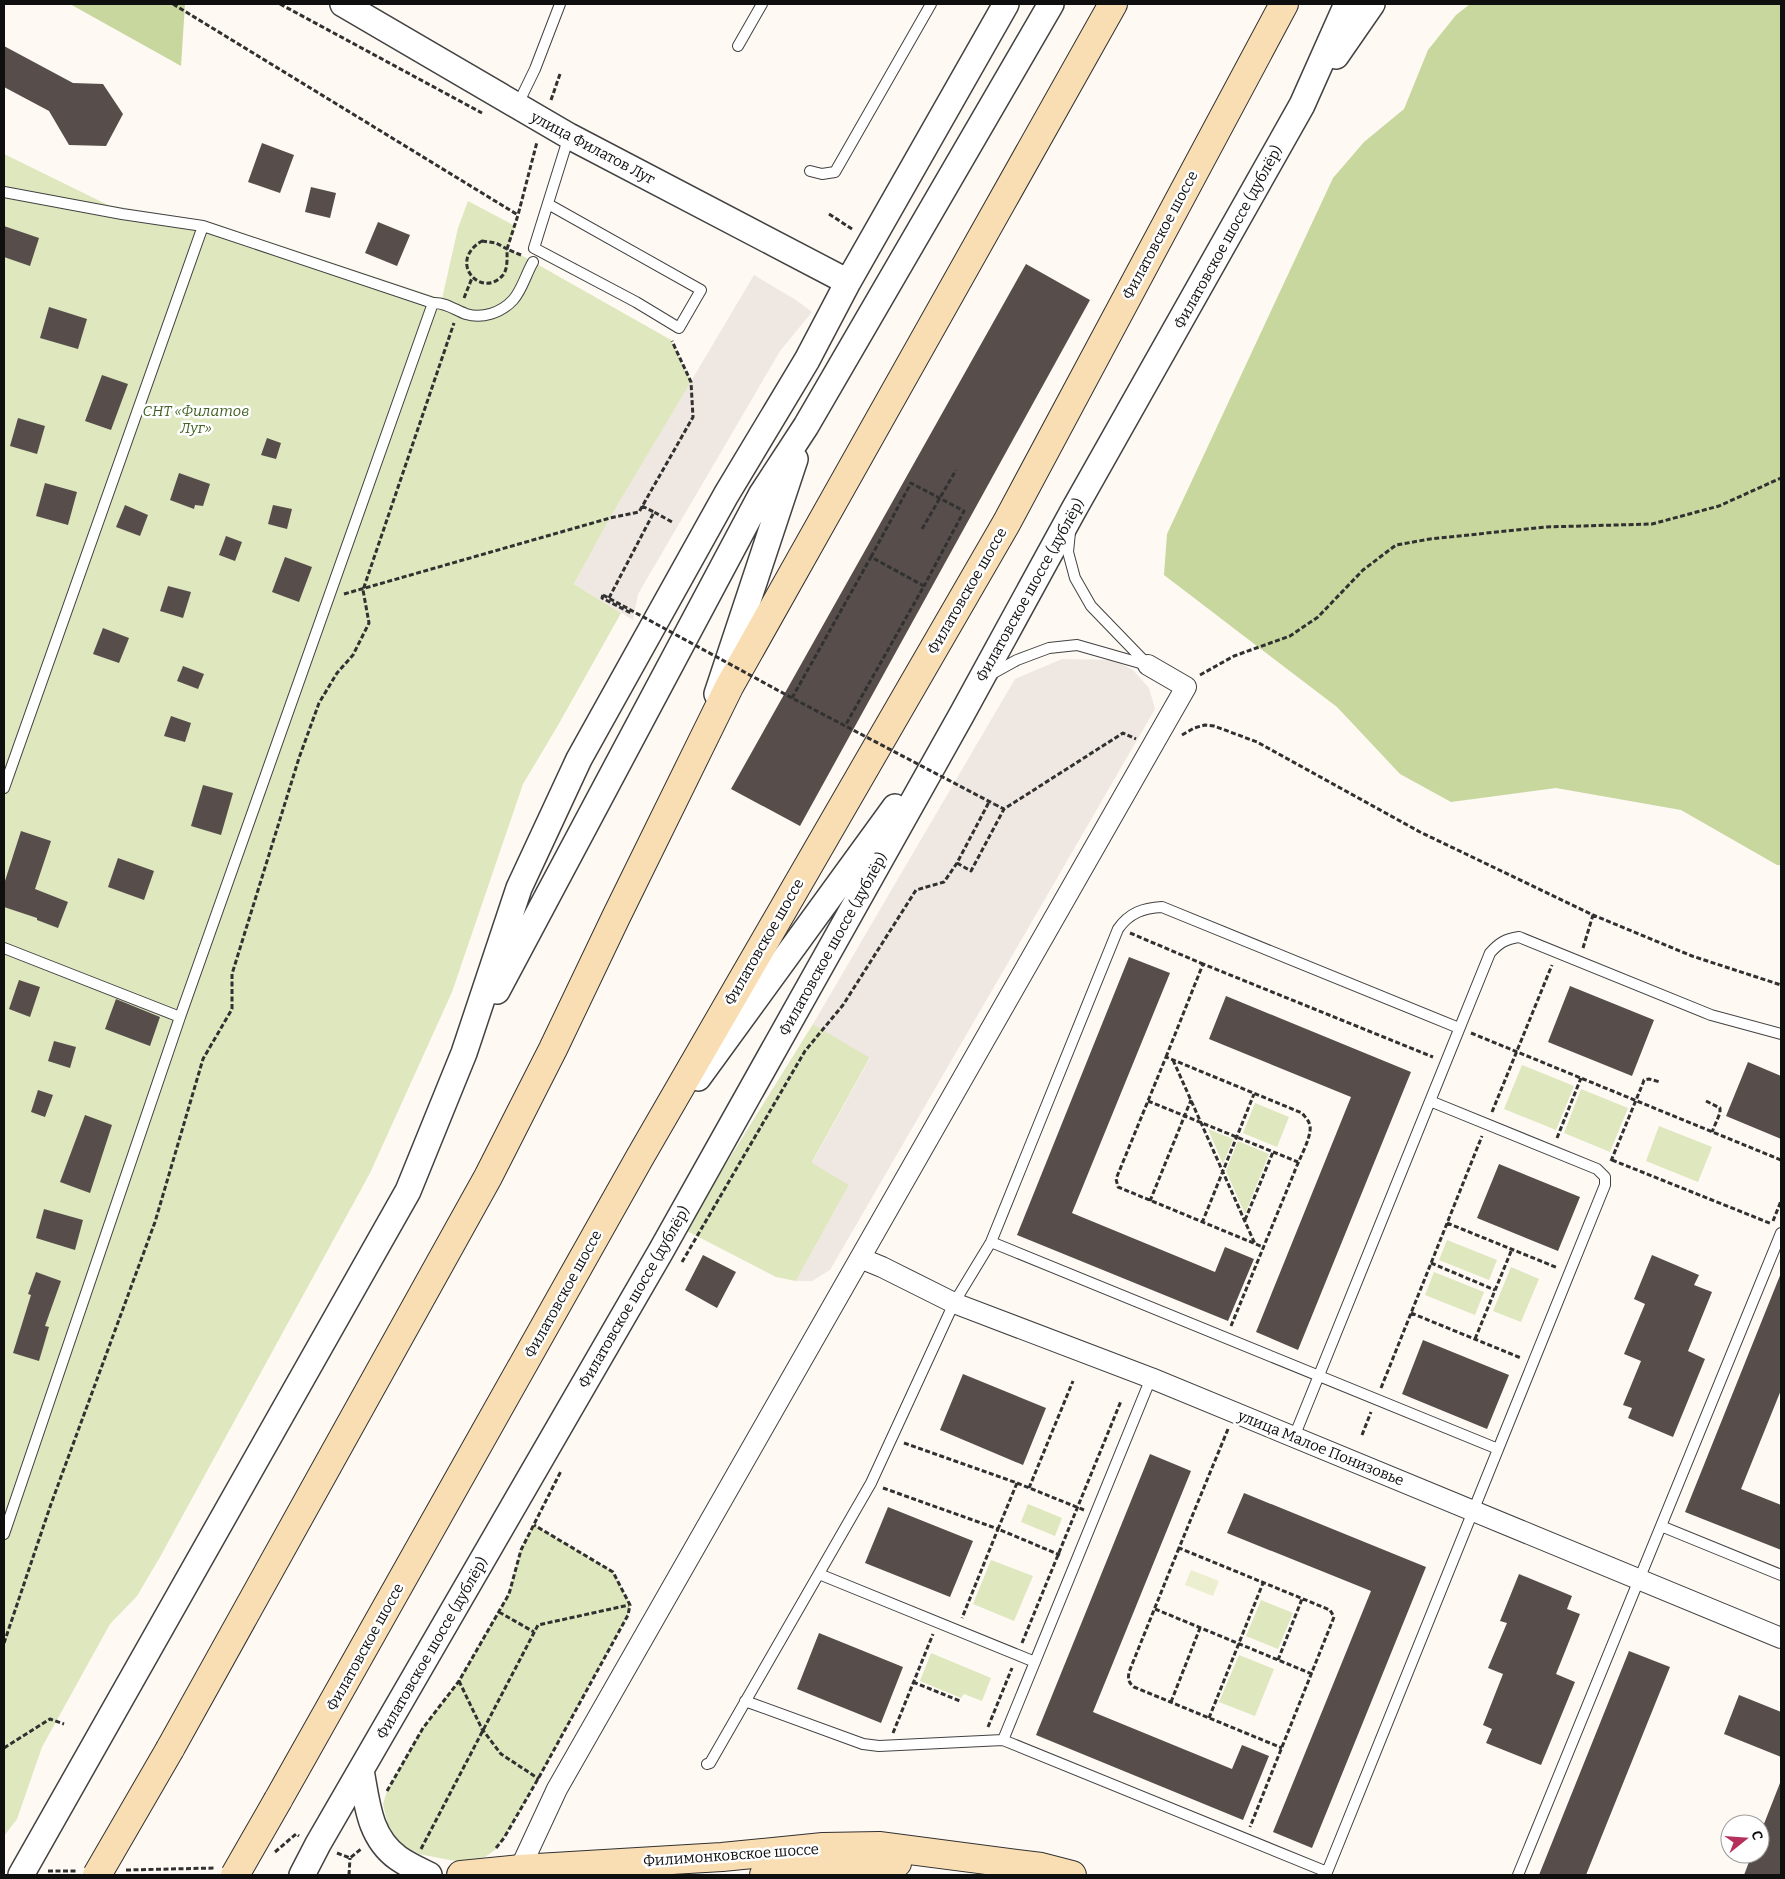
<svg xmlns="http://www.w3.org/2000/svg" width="1785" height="1879" font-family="Bitter,serif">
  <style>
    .green { fill: #dee7be }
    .forest { fill: #c7d79e }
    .pitch { fill: #ecefcf }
    .plaza { fill: #efe7e1 }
    .building { fill: #574e4c }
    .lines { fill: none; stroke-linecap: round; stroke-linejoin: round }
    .service-casing { stroke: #424242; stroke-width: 12 }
    .minor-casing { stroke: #424242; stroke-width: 22 }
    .tertiary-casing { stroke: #424242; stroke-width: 28 }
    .secondary-casing { stroke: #313131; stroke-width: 30 }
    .path { stroke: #313131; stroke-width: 3; stroke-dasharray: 5 2.5; stroke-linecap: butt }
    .service { stroke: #fff; stroke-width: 10 }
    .minor { stroke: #fff; stroke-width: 20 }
    .tertiary { stroke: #fff; stroke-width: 25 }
    .secondary { stroke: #f9deb3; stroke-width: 28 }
    .secondary-bridge-casing { stroke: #313131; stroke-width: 30; stroke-linecap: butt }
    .path-bridge { stroke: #313131; stroke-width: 3; stroke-dasharray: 5 2.5; stroke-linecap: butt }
    .secondary-bridge { stroke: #f9deb3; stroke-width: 28 }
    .labels { text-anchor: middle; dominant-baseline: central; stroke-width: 5; stroke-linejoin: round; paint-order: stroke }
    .street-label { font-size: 15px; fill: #0f0f0f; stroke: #fff }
    .park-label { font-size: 15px; font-style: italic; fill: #426324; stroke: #fff }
  </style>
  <rect width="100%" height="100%" fill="#fef9f3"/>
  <path class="green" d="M4 154 108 205 210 222 442 299 458 228 468 201 515 226 508 249 512 250 671 340 691 382 610 518 574 584 621 613 557 727 523 784 452 992 370 1173 160 1557 137 1596 110 1624 42 1747 17 1819 4 1836Z
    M813 1024 870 1057 812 1162 849 1185 796 1281 776 1277 685 1230Z
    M1522 1065 1574 1086 1556 1130 1504 1109Z
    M1581 1089 1628 1108 1610 1152 1564 1133Z
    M1255 1103 1289 1117 1277 1147 1243 1133Z
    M1659 1126 1712 1147 1698 1182 1646 1161Z
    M1208 1129 1233 1139 1223 1164Z
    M1238 1141 1269 1154 1245 1214 1226 1171Z
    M1447 1240 1497 1260 1489 1280 1439 1260Z
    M1511 1267 1539 1279 1521 1322 1493 1311Z
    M1434 1272 1484 1292 1475 1315 1425 1295Z
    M1028 1504 1062 1518 1055 1536 1021 1522Z
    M534 1525 613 1572 630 1605 628 1615 538 1779 504 1838 495 1850 485 1857 455 1861 419 1854 401 1844 389 1829 383 1804 387 1791 423 1728 459 1681 509 1594 521 1550Z
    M991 1560 1033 1576 1014 1621 973 1604Z
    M1261 1600 1293 1613 1278 1649 1246 1636Z
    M931 1653 991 1678 982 1701 964 1694 961 1698 920 1681Z
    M1239 1655 1274 1669 1255 1716 1219 1702Z"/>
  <path class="forest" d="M70 4H185L181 66Z
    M1470 4H1781V865H1777L1681 810 1556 788 1451 802 1400 774 1337 707 1164 575 1167 534 1333 178 1364 142 1404 109 1428 50 1456 15Z"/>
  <path class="pitch" d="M1191 1570 1219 1581 1213 1596 1185 1585Z"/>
  <path class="plaza" d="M754 275 796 300 812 312 780 351 638 594 633 620 574 584 610 518Z
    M1062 659 1113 660 1133 670 1149 688 1155 709 830 1270 812 1281H796L849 1185 812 1163 870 1058 813 1024 1015 679Z"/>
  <path class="building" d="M4 46 73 83 103 84 123 114 106 146 69 145 49 111 4 87Z
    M262 143 294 155 280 193 248 182Z
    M311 187 336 193 330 218 305 212Z
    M378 222 410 235 397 266 365 253Z
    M4 226 39 238 30 266 4 257Z
    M1026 264 1090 300 800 826 731 789Z
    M49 307 87 319 78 349 40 338Z
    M102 375 128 384 111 430 85 421Z
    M18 418 45 426 37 454 10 446Z
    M267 438 281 443 276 459 261 455Z
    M179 473 210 484 203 506 195 505 194 509 170 500Z
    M45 483 77 492 68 525 36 516Z
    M125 505 148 515 140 536 116 527Z
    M273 505 292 509 287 529 268 524Z
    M226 536 242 542 235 561 219 555Z
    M285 557 312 567 299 602 272 592Z
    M168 586 191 592 183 618 160 611Z
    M103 628 129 638 119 663 93 654Z
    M183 666 204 674 198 689 177 681Z
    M171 716 191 723 185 742 164 736Z
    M203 785 233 793 221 835 191 826Z
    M21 831 51 841 35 889 68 902 58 928 37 920V918L4 907V884Z
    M118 858 154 871 144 900 108 887Z
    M1129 957 1170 973 1072 1213 1215 1272 1225 1247 1254 1259 1228 1321 1017 1235Z
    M19 980 40 987 30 1017 9 1009Z
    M1570 986 1654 1020 1632 1076 1548 1042Z
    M1226 996 1411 1072 1298 1350 1256 1332 1351 1097 1209 1039Z
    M116 999 160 1017 150 1046 105 1029Z
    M54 1041 76 1047 70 1068 48 1061Z
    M1748 1062 1781 1076V1139L1726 1116Z
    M38 1090 53 1095 45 1117 31 1112Z
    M85 1115 112 1125 90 1193 60 1182Z
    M1499 1164 1580 1197 1558 1251 1477 1218Z
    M44 1209 83 1220 75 1250 36 1238Z
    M703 1255 736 1272 717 1308 685 1290Z
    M1652 1255 1699 1275 1694 1285 1712 1292 1688 1351 1705 1359 1673 1437 1628 1418 1632 1408 1623 1405 1641 1361 1624 1354 1645 1304 1634 1299Z
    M36 1272 61 1281 45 1326 49 1327 39 1361 13 1353 31 1295 28 1294Z
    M1781 1273V1390L1741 1489 1781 1505V1550L1685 1512Z
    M1423 1340 1509 1375 1487 1429 1402 1394Z
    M963 1374 1046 1408 1023 1465 940 1430Z
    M1150 1454 1191 1471 1093 1712 1232 1769 1242 1745 1269 1756 1243 1820 1036 1735Z
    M1244 1493 1426 1567 1312 1848 1273 1832 1371 1591 1227 1533Z
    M888 1507 973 1541 950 1597 865 1563Z
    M1519 1574 1572 1596 1567 1609 1580 1614 1556 1674 1575 1682 1541 1765 1486 1743 1492 1729 1483 1725 1503 1674 1488 1668 1507 1623 1500 1621Z
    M819 1633 903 1667 881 1723 797 1689Z
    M1629 1651 1670 1667 1586 1875H1539Z
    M1739 1695 1781 1712V1757L1724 1734Z
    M1780 1783 1781 1875H1744L1752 1854H1760V1834Z"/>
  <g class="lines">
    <defs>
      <path id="service" d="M738 46 762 4
        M517 106 535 69 560 4
        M810 171 822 174 835 172 931 4
        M4 192 122 214 203 226 433 303 180 1017 4 1534
        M548 204 701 290 679 328 636 302 534 248 569 136
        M433 303C445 302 455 310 466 314 482 319 501 313 513 300 522 290 526 274 533 262
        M1070 532 1068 552 1075 578 1091 606 1148 665
        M988 676 1017 660 1049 648 1077 645 1147 665
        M4 788 203 226
        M4 948 180 1017
        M991 1242 1498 1449
        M1294 1437 1490 953C1499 943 1505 939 1519 937L1711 1015 1781 1034
        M1661 1526 1781 1575
        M819 1574 1035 1662
        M745 1701 863 1744 879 1746 1003 1740 1327 1872 1605 1185V1177L1597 1169 1430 1101
        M1003 1740 1151 1378
        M707 1764 710 1763 871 1483 954 1303 991 1242 1118 929C1129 913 1143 908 1162 907L1459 1028
        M1518 1875 1781 1233"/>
      <path id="minor" d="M860 1258 882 1267 954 1303 1151 1378 1781 1638
        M517 1875 557 1789 1186 687 1148 665"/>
      <path id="tertiary" d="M343 4 569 136 848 282
        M1336 56 1372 4
        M717 694 795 459
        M497 991 761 495 806 426 1051 4
        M698 1078 895 807
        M361 1770C367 1803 369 1837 398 1858 408 1865 419 1870 429 1875
        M21 1875 408 1191 464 1053 519 888 579 759 726 495 807 360 848 282 1006 4
        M302 1875 318 1844 661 1251 962 714 1073 511 1302 105 1347 4"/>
      <path id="secondary" d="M170 1749 488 1177 553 1049 616 917 729 687 1113 4
        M278 1800 640 1157 1007 522 1284 4
        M461 1875 520 1869 722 1857 823 1847 879 1846 1041 1867 1072 1875
        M764 1875 897 1863"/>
    </defs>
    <use href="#service" class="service-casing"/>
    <use href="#minor" class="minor-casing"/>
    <use href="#tertiary" class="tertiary-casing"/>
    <use href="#secondary" class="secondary-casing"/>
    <path class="path" d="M173 4 518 215
      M280 4 482 113
      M551 100 560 74
      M829 214 852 229
      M482 241 496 243 507 249C507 257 508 269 503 275 482 300 446 262 482 241Z
      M521 255 507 249 518 215 537 142
      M464 298 472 278
      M642 506 654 512
      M922 529 956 470
      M344 594 610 518 639 512 693 417 691 382 672 341
      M603 595 602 598 631 613
      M609 598 654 512 672 522
      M1200 675 1234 656 1290 636 1318 617 1363 570 1396 545 1430 539 1545 527 1652 524 1719 506 1781 478
      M1182 735 1194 728 1205 725 1214 726 1257 742 1420 832 1593 915 1692 956 1781 985
      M994 804 1004 809
      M957 863 971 871 1004 809 1123 733 1136 739
      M1130 933 1203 964
      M1583 948 1593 915
      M1471 1033 1781 1160
      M1166 1057 1203 964 1433 1057
      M1173 1060 1255 1244
      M1148 1101 1298 1162
      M1706 1101 1720 1108V1113L1712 1132
      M1492 1112 1552 965
      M1557 1138 1581 1078
      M1612 1160 1772 1224
      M1611 1161 1643 1083 1644 1080 1649 1079 1660 1082
      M1150 1201 1191 1100
      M1245 1220 1273 1152
      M1773 1221 1781 1201
      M1202 1223 1254 1094
      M1447 1223 1558 1268
      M682 1262 805 1051 843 1005 916 890 944 882 957 863 989 802
      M1431 1263 1495 1290
      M1411 1313 1521 1358
      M1231 1326C1252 1275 1273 1224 1294 1173 1298 1161 1312 1137 1310 1126 1309 1120 1305 1117 1302 1113L1166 1057 1116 1179 1118 1187 1263 1247
      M1475 1339 1512 1249
      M1381 1388 1482 1136
      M1228 1429 1179 1548 1330 1610 1334 1617 1250 1827
      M1362 1435 1371 1412
      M904 1443 1017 1483 998 1529 1060 1555
      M1017 1483 1084 1510
      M883 1488 998 1529 962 1618
      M1029 1488 1073 1381
      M1179 1548 1129 1672C1128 1679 1128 1682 1134 1687L1282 1748
      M1155 1609 1312 1674
      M499 1612 534 1632
      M4 1643 51 1504 155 1222 203 1059 232 1009V974L299 758 319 703 337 673 353 655 369 623 363 590 454 323
      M1022 1643 1121 1401
      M1278 1660 1302 1599
      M459 1681 482 1729 501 1754 539 1779
      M913 1682 960 1701
      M1171 1702 1200 1628
      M1209 1718 1263 1583
      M988 1727 1012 1668
      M893 1733 933 1634
      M4 1748 50 1719 64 1724
      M387 1791 423 1728 459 1681 509 1594 521 1550 561 1471
      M496 1848 504 1838 538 1779 628 1615 630 1605 613 1572 534 1525
      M421 1849 538 1625 629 1605
      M275 1852 296 1834 299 1836
      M337 1853 350 1858 361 1849
      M126 1870 214 1868
      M48 1871H77
      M349 1875 350 1858"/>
    <use href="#service" class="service"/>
    <use href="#minor" class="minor"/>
    <use href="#tertiary" class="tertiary"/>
    <use href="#secondary" class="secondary"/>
    <defs>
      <path id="secondary-bridge" d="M97 1875 170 1749
        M235 1875 278 1800"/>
    </defs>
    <use href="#secondary-bridge" class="secondary-bridge-casing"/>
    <path class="path-bridge" d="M871 557 911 483 964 511 924 586
      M603 595 792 698 994 804
      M792 698 871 557 924 586 845 726"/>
    <use href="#secondary-bridge" class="secondary-bridge"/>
  </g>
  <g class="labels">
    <g class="street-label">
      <text transform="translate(593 148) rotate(28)">улица Филатов Луг</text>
      <text transform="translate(1160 235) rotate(-62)">Филатовское шоссе</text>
      <text transform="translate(1228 237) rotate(-61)">Филатовское шоссе (дублёр)</text>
      <text transform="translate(1030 590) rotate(-61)">Филатовское шоссе (дублёр)</text>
      <text transform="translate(967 591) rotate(-60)">Филатовское шоссе</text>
      <text transform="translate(764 942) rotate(-60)">Филатовское шоссе</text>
      <text transform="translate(833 944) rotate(-61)">Филатовское шоссе (дублёр)</text>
      <text transform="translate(563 1294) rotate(-61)">Филатовское шоссе</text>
      <text transform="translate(634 1297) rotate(-60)">Филатовское шоссе (дублёр)</text>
      <text transform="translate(1321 1448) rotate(22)">улица Малое Понизовье</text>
      <text transform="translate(365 1647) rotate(-61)">Филатовское шоссе</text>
      <text transform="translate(432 1648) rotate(-60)">Филатовское шоссе (дублёр)</text>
      <text transform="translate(731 1855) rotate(-4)">Филимонковское шоссе</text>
    </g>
    <g class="park-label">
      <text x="196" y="411">СНТ «Филатов<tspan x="196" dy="17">Луг»</tspan></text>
    </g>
  </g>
  <rect width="1785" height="1879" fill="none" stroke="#0f0f0f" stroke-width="10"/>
  <g transform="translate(1745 1839) rotate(73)"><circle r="24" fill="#ffffff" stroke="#9f9f9f"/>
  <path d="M0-4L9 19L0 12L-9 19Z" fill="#b6305c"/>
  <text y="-8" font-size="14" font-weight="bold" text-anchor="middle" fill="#0f0f0f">С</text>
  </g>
</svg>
